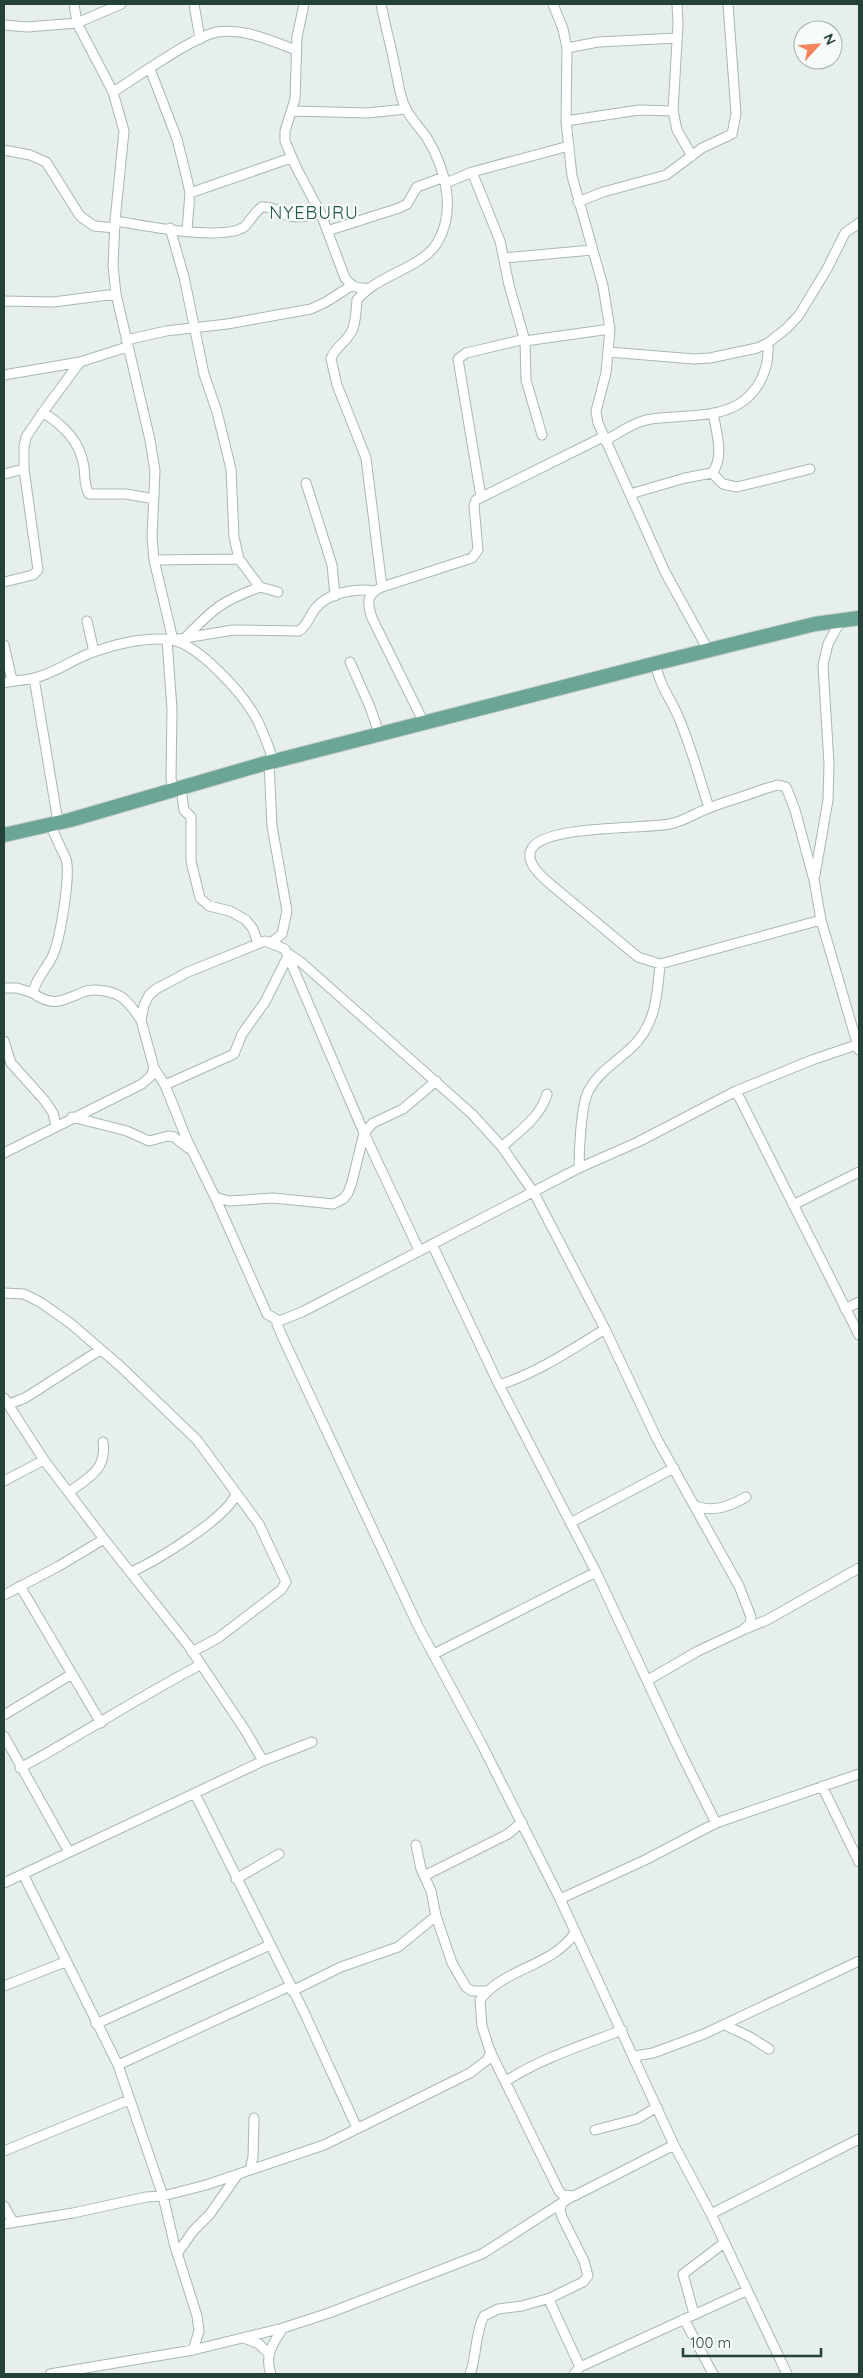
<svg xmlns="http://www.w3.org/2000/svg" width="863" height="2378" font-family="Quicksand,sans-serif">
  <style>
    .lines { fill: none; stroke-linecap: round; stroke-linejoin: round }
    .street-casing { stroke: #a8b8b2; stroke-width: 11 }
    .primary-casing { stroke: #c2cac8; stroke-width: 16 }
    .street { stroke: #fff; stroke-width: 9 }
    .primary { stroke: #6aa596; stroke-width: 14 }
    .labels { text-anchor: middle; dominant-baseline: central; stroke-width: 4.5; stroke-linejoin: round; paint-order: stroke }
    .quarter-label { font-size: 18px; letter-spacing: 1px; fill: #1f5548; stroke: #f7fbf9 }
  </style>
  <rect width="100%" height="100%" fill="#e6efeb"/>
  <g class="lines">
    <defs>
      <path id="street" d="M74 4 77 23 113 92 124 131 115 221 113 266 116 294 150 440 155 471 152 537 154 560 173 640 233 630 299 631C307 626 309 617 315 609 327 593 354 588 373 591
        M194 4 200 39
        M304 4 297 37 295 99 285 131V141L296 167 321 214 345 278C352 287 357 289 369 288
        M381 4C385 25 391 46 395 67 398 80 399 94 405 107 410 118 420 128 427 138 445 168 457 210 437 243 421 269 378 274 357 300 356 310 356 326 350 334 344 344 334 348 331 359L337 385 366 458 382 587
        M553 4 563 29 567 48 566 121 572 176 603 286 610 329 606 373 596 411 598 423 665 572 708 650
        M677 4 678 24 673 111 677 130 692 156
        M4 25 27 27 77 23 121 4
        M567 48 598 42 677 38
        M150 69 177 139 187 179 190 193 187 230
        M113 92C136 78 194 36 217 32 244 28 272 41 296 50
        M293 111 368 113 405 109
        M566 121 639 110 673 111
        M4 150 30 155 46 162 80 216 94 226 115 228
        M472 172 500 241 509 285 525 341 526 380 542 435
        M446 183 472 172 569 146
        M190 193 291 158
        M578 202 603 192 666 175 702 148 732 134 736 114 728 4
        M115 221C143 225 221 242 244 227 251 221 254 212 262 207 273 206 279 213 289 216 299 219 311 215 321 214
        M170 228 184 277 204 374 217 412 231 469 234 537 239 559 260 587 278 592
        M327 231 399 208 407 204 417 187 444 177
        M504 258 592 250
        M4 301 53 302 116 294
        M126 340 166 331 227 324 311 309 326 302 351 286
        M525 341 610 329
        M609 352 694 359 710 358 757 348 768 343 787 328 799 315 827 269 845 233 859 223
        M4 375 80 362 127 347
        M43 412C63 426 80 440 84 467 85 476 84 486 89 494H126L154 499
        M605 441C618 433 631 424 646 420 670 415 696 418 719 412 753 404 770 375 768 343
        M712 473 723 484 737 487 810 469
        M4 474 24 469
        M306 483 332 565 335 596
        M630 494 685 478 712 473C725 457 716 431 713 413
        M481 497 458 359 466 353 525 339
        M154 560 239 559
        M4 582 33 575 38 570 24 469V447L26 437 43 412 80 362
        M87 621 94 652
        M186 637C214 608 222 601 260 587
        M167 640 172 709 171 778 173 790
        M4 645 12 680
        M350 662 370 707 380 736
        M655 663C660 686 669 696 678 716 691 746 699 777 709 808
        M34 678 58 822
        M4 683C14 680 24 681 34 678 54 674 73 659 93 652 115 644 148 636 172 640 199 645 242 693 255 716 263 730 268 746 274 762
        M424 723 372 618C367 603 366 594 382 587L472 558 478 550 474 506 476 500 603 437
        M269 763 272 826 287 911 282 934 272 942
        M181 788 184 810 191 817V861L200 898 209 906 230 911 246 920 253 929 258 943
        M51 823C54 837 61 847 66 859 71 875 60 939 53 955 47 969 36 977 33 993 53 1008 64 1000 83 992 94 987 116 992 124 999 131 1005 136 1013 141 1020
        M815 875 828 800 829 764 823 665 828 644 841 620
        M821 920 660 964 638 957 549 883C540 875 524 861 532 848 547 825 643 829 670 824 683 822 697 812 709 808 727 801 746 796 764 789L778 785 786 787 795 810 814 880 821 920 859 1050
        M289 954 302 963 472 1114 502 1147 534 1193 605 1329 657 1439 739 1586 751 1617 750 1624 743 1630 698 1651 648 1680
        M4 988H17L33 993
        M4 1041 11 1063 45 1101 53 1113 56 1126
        M165 1085 234 1054 242 1034 265 1002 289 954
        M736 1091 859 1335
        M72 1117 127 1131 149 1141 168 1136 174 1137 188 1148
        M502 1147C520 1130 540 1118 547 1094
        M4 1153 142 1084 151 1076 154 1068
        M579 1168C579 1151 581 1106 588 1092 598 1072 615 1063 631 1048 656 1025 657 996 660 964
        M215 1197 229 1201 273 1198 333 1204 343 1199 348 1193 352 1182 364 1133 373 1123 403 1109 436 1081
        M793 1205 859 1172
        M432 1244 499 1385 596 1572 680 1751 716 1823
        M419 1250 364 1133 285 949 265 941 188 972 156 989 149 995 144 1005 141 1020 154 1068 165 1085 187 1140 215 1197 267 1314 279 1321 302 1312 579 1168 638 1142 736 1091 812 1060 859 1044
        M4 1293 24 1294 40 1302 70 1323 120 1366 197 1440 259 1524 286 1582 281 1590 218 1638 192 1652
        M845 1309 859 1302
        M279 1321 277 1324 282 1336 418 1626 481 1743 560 1899 674 2145 711 2214 787 2374
        M499 1385C537 1373 571 1350 605 1329
        M4 1398 44 1460 104 1539 188 1645 245 1730 263 1761
        M9 1404 25 1398 100 1350
        M4 1481 44 1460
        M69 1492C88 1478 107 1470 103 1442
        M696 1506C713 1513 730 1506 746 1497
        M570 1523 674 1468
        M131 1572C156 1561 227 1518 236 1494
        M20 1586 101 1723
        M4 1595 59 1566 104 1539
        M745 1629 767 1620 859 1568
        M434 1654 596 1572
        M4 1715 72 1674
        M4 1736 69 1852
        M20 1768C81 1735 139 1697 200 1665
        M822 1786 859 1862
        M195 1794 304 2012 357 2128
        M416 1845 421 1869 431 1891 436 1916 452 1963 466 1987 472 1991H486
        M23 1874 118 2065 163 2196 174 2243 197 2316 199 2331 193 2350
        M424 1876 508 1834 522 1822
        M236 1879 279 1854
        M4 1883 263 1761 312 1742
        M560 1899 645 1860 716 1823 859 1774
        M575 1933C550 1968 505 1967 480 2000L482 2026 490 2051 559 2191 563 2195 574 2196 674 2145
        M4 1986 65 1962
        M292 1991 341 1967 398 1947 436 1916
        M96 2024 270 1945
        M725 2025 750 2037 769 2049
        M634 2056 653 2053 704 2034 859 1961
        M118 2065 290 1986
        M506 2081C544 2057 581 2046 622 2030
        M595 2130 637 2119 657 2107
        M4 2151 129 2100
        M250 2170 253 2157 254 2118
        M562 2203 560 2210 562 2217 584 2261 588 2276 583 2282 550 2298V2302L580 2367
        M4 2206 13 2222
        M711 2214 859 2139
        M4 2224 73 2213 146 2197 163 2196 206 2185 324 2145 470 2073 487 2060 491 2052
        M177 2254 193 2231 210 2214 238 2174
        M694 2314 683 2274 724 2243
        M684 2319 713 2374
        M244 2338 259 2344 269 2354
        M50 2374 193 2350 283 2328 329 2313 482 2254 571 2197
        M271 2374C264 2356 273 2343 283 2328
        M470 2374C477 2356 475 2332 484 2316L498 2309 522 2306 550 2298
        M574 2374 580 2367 746 2291"/>
      <path id="primary" d="M4 835 70 820 263 764 665 661 815 624 859 618"/>
    </defs>
    <use href="#street" class="street-casing"/>
    <use href="#primary" class="primary-casing"/>
    <use href="#street" class="street"/>
    <use href="#primary" class="primary"/>
  </g>
  <g class="labels">
    <g class="quarter-label">
      <text x="314" y="212">NYEBURU</text>
    </g>
  </g>
  <rect width="863" height="2378" fill="none" stroke="#24423a" stroke-width="10"/>
  <g transform="translate(818 45) rotate(64)"><circle r="24" fill="#f7fbf9" stroke="#a3b1ad"/>
  <path d="M0-4L9 19L0 12L-9 19Z" fill="#f4845f"/>
  <text y="-8" font-size="14" font-weight="bold" text-anchor="middle" fill="#24423a">N</text>
  </g>
  <path d="M683 2348v8h138v-8" fill="none" stroke="#24423a" stroke-width="2.5"/>
  <text x="690" y="2348" font-size="15" fill="#24423a" stroke="#f7fbf9" stroke-width="4" paint-order="stroke">100 m</text>
</svg>
